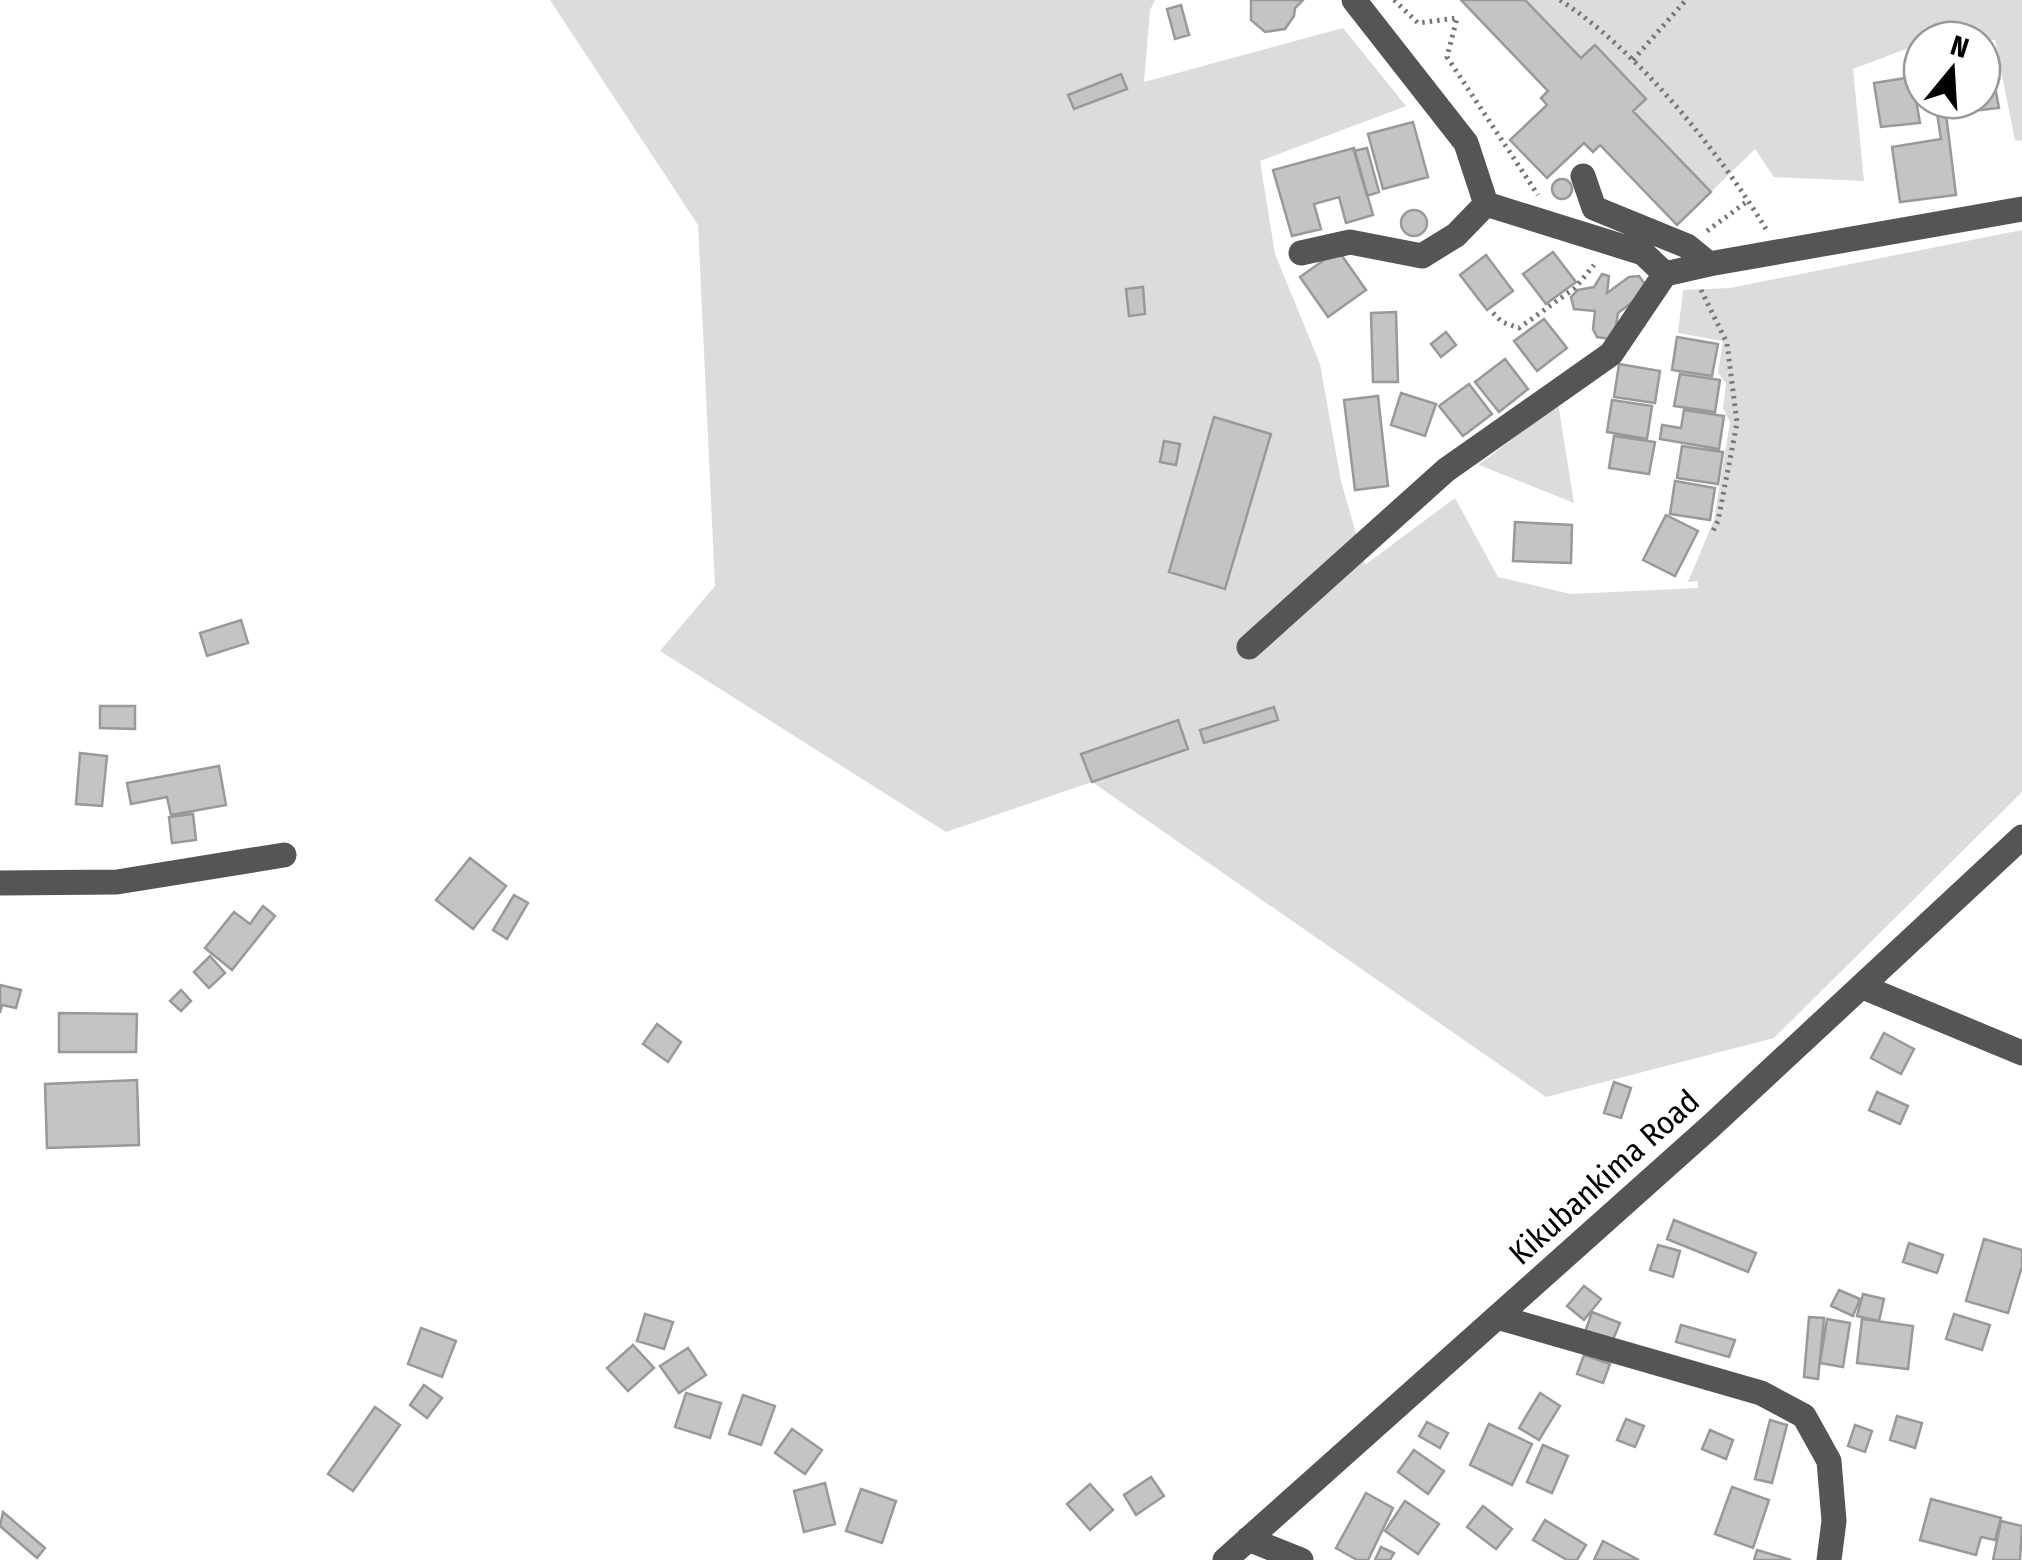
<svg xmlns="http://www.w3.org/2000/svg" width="2022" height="1560" font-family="'Fira Sans Condensed',sans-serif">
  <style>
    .green { fill: #dcdcdc; fill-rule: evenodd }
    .building { fill: #c4c4c4; stroke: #999; stroke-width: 2.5 }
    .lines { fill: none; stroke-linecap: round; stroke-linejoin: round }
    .path { stroke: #777; stroke-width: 5; stroke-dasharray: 2.5 5; stroke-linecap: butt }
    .minor { stroke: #555; stroke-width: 25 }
    .labels { text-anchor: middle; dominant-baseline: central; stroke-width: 8; stroke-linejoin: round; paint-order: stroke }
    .street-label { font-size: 32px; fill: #000; stroke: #fff }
  </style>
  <rect width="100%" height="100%" fill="#fff"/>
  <path class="green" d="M550 0H1155L1150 10 1144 82 1343 28 1406 106 1260 161 1275 254 1320 364 1341 481 1365 565 1455 498 1498 577 1571 594 1698 588V581L1688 582 1714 520 1730 422 1723 408 1726 383 1718 373 1723 341 1678 333 1683 290 1730 288 2022 230V792L1774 1038 1546 1097 1092 782 946 832 660 651 715 586 698 225ZM1214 417 1271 433 1226 589 1169 572ZM1272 707 1277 720 1204 742 1201 730ZM1177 720 1187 749 1092 781 1082 753Z
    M1525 0H2022V141L2015 140 1995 40H1922V43L1853 69 1864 181 1774 177 1755 149 1711 192 1633 111 1646 98 1595 45 1581 58Z
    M1558 403 1574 503 1479 465Z"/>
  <path class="building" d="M1303 0 1295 8 1294 16 1285 29 1265 32 1251 20V0Z
    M1461 0H1525L1581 58 1595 45 1646 99 1633 111 1711 192 1677 225 1600 145 1593 152 1584 143 1547 178 1510 140 1547 105 1541 98 1548 91Z
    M1181 5 1189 35 1175 39 1167 9Z
    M1988 51 1999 108 1946 114 1956 195 1900 202 1892 147 1941 139 1935 100H1982V52Z
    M1121 74 1127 89 1074 109 1068 95Z
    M1912 77 1920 123 1881 127 1874 83Z
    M1413 122 1428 177 1383 189 1368 134Z
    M1354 148 1373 215 1346 223 1339 197 1314 204 1321 229 1292 236 1273 170Z
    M1367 148 1379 192 1367 196 1354 151Z
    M1552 189a10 10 0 1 1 20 0a10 10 0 1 1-20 0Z
    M1401 223a13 13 0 1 1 26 0a13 13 0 1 1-26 0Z
    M1338 250 1366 290 1328 317 1300 277Z
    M1553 252 1576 282 1546 304 1523 274Z
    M1486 255 1513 291 1487 310 1460 275Z
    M1602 274 1609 276 1607 293 1629 277 1639 276 1647 287 1642 295 1618 313 1615 332 1610 339 1597 337 1593 329 1595 311 1574 309 1571 297 1578 290 1594 287Z
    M1143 287 1145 314 1129 316 1126 289Z
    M1396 312 1398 382H1373L1371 313Z
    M1544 319 1567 348 1537 371 1514 341Z
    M1446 332 1456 345 1441 357 1431 344Z
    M1677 337 1718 344 1712 376 1672 370Z
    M1505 359 1528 389 1499 412 1475 382Z
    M1619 364 1660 371 1655 403 1614 397Z
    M1680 374 1720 380 1715 412 1674 406Z
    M1469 384 1492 414 1463 436 1439 406Z
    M1401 393 1436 404 1425 436 1391 425Z
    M1378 396 1388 486 1355 490 1344 400Z
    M1612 400 1652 406 1647 439 1607 432Z
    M1684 410 1724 416 1719 449 1660 439 1662 425 1681 428Z
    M1214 417 1271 434 1225 589 1169 572Z
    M1614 436 1655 442 1649 474 1609 468Z
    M1164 441 1180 444 1176 465 1160 462Z
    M1682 446 1723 452 1718 484 1677 478Z
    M1675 481 1715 488 1710 520 1670 514Z
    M1666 515 1698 531 1675 576 1643 560Z
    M1515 522 1572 525 1571 563 1513 561Z
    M241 620 248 643 207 656 200 633Z
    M100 706H135V729L100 728Z
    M1274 707 1278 720 1204 743 1200 730Z
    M1178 720 1188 749 1092 782 1081 754Z
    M80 753 107 756 102 806 76 804Z
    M219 766 226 805 171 815 167 797 131 804 127 783Z
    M193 814 196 840 172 843 169 817Z
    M470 858 506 886 473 929 436 900Z
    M514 895 528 903 507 939 493 930Z
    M263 906 275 916 232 970 205 948 234 912 250 924Z
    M210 956 225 973 209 988 194 972Z
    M0 985 21 990 16 1008 2 1005 0 1013Z
    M181 990 191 1001 181 1011 170 1001Z
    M59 1013 137 1014 136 1052H59Z
    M657 1024 681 1042 668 1062 643 1044Z
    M1884 1033 1914 1049 1901 1074 1871 1058Z
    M137 1080 139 1145 47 1148 45 1084Z
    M1614 1082 1631 1088 1621 1118 1604 1113Z
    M1877 1092 1908 1106 1900 1124 1869 1110Z
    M1674 1220 1756 1253 1748 1272 1667 1239Z
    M1984 1239 2022 1250V1266L2008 1313 1966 1301Z
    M1909 1243 1943 1255 1937 1273 1903 1262Z
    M1658 1245 1680 1251 1673 1277 1650 1270Z
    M1584 1286 1601 1299 1584 1320 1567 1306Z
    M1839 1290 1860 1299 1853 1316 1831 1306Z
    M1863 1294 1884 1299 1879 1321 1857 1316Z
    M1592 1312 1620 1323 1612 1342 1585 1332Z
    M645 1314 673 1322 664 1349 637 1341Z
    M1954 1314 1990 1325 1982 1350 1946 1339Z
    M1809 1317 1824 1318 1818 1379 1804 1377Z
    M1827 1319 1850 1323 1843 1367 1820 1363Z
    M1862 1319 1913 1326 1908 1369 1857 1363Z
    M1681 1325 1735 1340 1729 1357 1676 1342Z
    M421 1328 456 1341 442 1377 408 1364Z
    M633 1345 654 1368 628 1391 607 1368Z
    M688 1348 706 1375 679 1393 660 1366Z
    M1584 1355 1610 1364 1603 1383 1577 1374Z
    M424 1385 442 1398 427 1418 410 1405Z
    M686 1393 721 1403 710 1438 675 1427Z
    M1540 1393 1560 1406 1539 1440 1519 1428Z
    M743 1395 775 1406 761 1445 729 1434Z
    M375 1407 400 1425 353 1491 328 1474Z
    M1897 1416 1922 1423 1915 1448 1890 1440Z
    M1626 1419 1644 1426 1635 1447 1617 1440Z
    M1770 1420 1787 1425 1772 1483 1755 1479Z
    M1427 1422 1448 1433 1440 1448 1419 1436Z
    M1489 1424 1532 1444 1512 1485 1470 1465Z
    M1855 1425 1872 1431 1865 1452 1848 1446Z
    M792 1429 822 1450 805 1474 775 1453Z
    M1710 1430 1733 1440 1726 1459 1702 1449Z
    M1543 1445 1568 1456 1552 1493 1527 1482Z
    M1414 1450 1444 1471 1428 1494 1398 1472Z
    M1151 1477 1164 1496 1136 1515 1124 1495Z
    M825 1483 835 1524 804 1532 794 1491Z
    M1090 1484 1113 1510 1090 1530 1067 1504Z
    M1732 1487 1769 1500 1753 1548 1715 1534Z
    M861 1489 896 1501 882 1543 846 1531Z
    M1366 1493 1393 1508 1368 1560H1357L1336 1548Z
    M1931 1499 2001 1518 1995 1540 1981 1537 1976 1555 1920 1540Z
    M1405 1501 1439 1524 1418 1554 1385 1531Z
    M1483 1506 1512 1529 1496 1549 1467 1527Z
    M3 1512 45 1548 37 1558 0 1526Z
    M1545 1520 1586 1545 1577 1560H1567L1533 1540Z
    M2001 1521 2022 1526 2020 1560H1993Z
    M1603 1541 1639 1560H1594Z
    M1381 1547 1394 1553 1390 1560H1375Z
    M1757 1550 1791 1560H1754Z"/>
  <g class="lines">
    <path class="path" d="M1394 0 1418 23 1457 18 1447 57 1538 195
      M1560 0C1637 50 1718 150 1766 229
      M1633 60 1686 0
      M1707 231 1749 200
      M1701 290 1727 343 1737 423 1718 521 1712 533
      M1493 313 1502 322 1519 328 1575 288 1594 265"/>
    <path class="minor" d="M1354 0 1466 143 1486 204 1643 253 1665 274
      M1583 176 1594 208 1687 246 1709 264
      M1301 253 1350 242 1422 256 1456 235 1486 204
      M1249 647 1446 470 1611 354 1665 274 1709 264 2022 209
      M0 883 117 882 284 855
      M1863 987 2022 1053
      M1497 1317 1761 1393 1804 1416 1829 1461 1834 1521 1829 1560
      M1248 1539 1301 1560
      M1225 1560 1711 1126 2022 837"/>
  </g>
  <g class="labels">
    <g class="street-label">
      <text transform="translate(1604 1177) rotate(-42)">Kikubankima Road</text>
    </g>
  </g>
  <g transform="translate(1952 70) rotate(18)"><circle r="48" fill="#ffffff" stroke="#999999" stroke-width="2.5"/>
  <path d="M0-8L18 38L0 25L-18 38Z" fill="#000000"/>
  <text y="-15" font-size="28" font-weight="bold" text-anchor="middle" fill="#000000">N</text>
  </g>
</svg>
